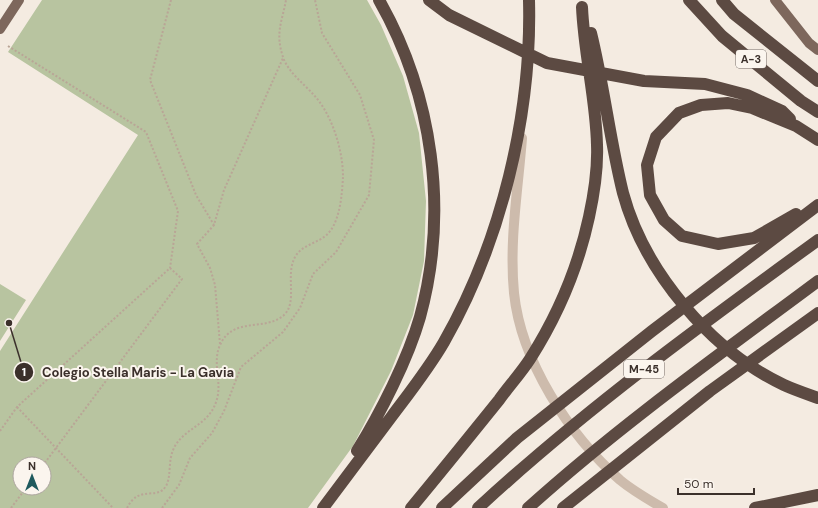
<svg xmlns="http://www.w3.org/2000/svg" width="818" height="508" font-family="'DM Sans',sans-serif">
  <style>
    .green { fill: #b8c4a0; fill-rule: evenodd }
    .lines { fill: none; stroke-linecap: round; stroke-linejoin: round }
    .path { stroke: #b9a596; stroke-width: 2; stroke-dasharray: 2 2; stroke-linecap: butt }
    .minor { stroke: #cdbbac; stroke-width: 10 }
    .major { stroke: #7d675c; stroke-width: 10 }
    .highway { stroke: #5c4a42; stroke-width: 12 }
    .labels { text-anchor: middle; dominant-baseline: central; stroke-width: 4; stroke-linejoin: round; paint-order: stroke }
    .shield { fill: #fbf5ee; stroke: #756b66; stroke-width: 1 }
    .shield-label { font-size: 11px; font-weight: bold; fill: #3b302b }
    .leader { fill: none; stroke: #3b302b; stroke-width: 1.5 }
    .callout-dot { fill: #3b302b; stroke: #fbf5ee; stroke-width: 1.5 }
    .mark-label { font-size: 12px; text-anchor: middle; font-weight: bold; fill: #fff }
    .callout-label { font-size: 13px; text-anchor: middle; font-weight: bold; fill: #3b302b; stroke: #fbf5ee; stroke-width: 4; stroke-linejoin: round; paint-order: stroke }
  </style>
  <rect width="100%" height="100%" fill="#f4ebe1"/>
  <path class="green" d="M42 0H367L381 25 403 76 419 133 426 201 424 261 413 315 391 371 353 446 308 508H0V351L138 135 8 52ZM20 464H44V488H20Z
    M0 284 26 300 0 341Z"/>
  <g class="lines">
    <path class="path" d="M171 0 150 80 196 195 214 225
      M8 46 146 132 178 211 170 268
      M220 344 215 285 210 268 197 244 214 225 224 190 283 58
      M17 407 113 508
      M0 431 17 407 170 268 182 279 44 464
      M11 508 26 488
      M127 508C139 484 157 501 166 486 172 475 167 460 175 446 186 427 210 425 217 399 222 381 212 363 220 345 233 316 265 332 284 315 298 302 285 275 295 257 301 246 314 244 324 237 340 226 342 195 343 177 343 150 332 114 313 94 303 83 288 72 283 57 275 33 282 22 286 0
      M162 508 179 485 190 458 212 433 224 411 241 367 283 332 300 308 313 274 336 252 369 195 374 140 360 95 322 33 315 0"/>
    <path class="minor" d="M522 138C518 190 509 241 514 293 521 361 569 435 620 480 632 490 649 500 663 508"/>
    <path class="major" d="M775 0 809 43 818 50
      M0 29 19 0"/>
    <path class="highway" d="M429 0 449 15 547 63 644 81 705 84 747 95 782 111 790 119
      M689 0 722 36 801 101 818 112
      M722 0 734 14 818 81
      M591 33C604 86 610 141 623 193 644 271 711 351 784 385 795 390 807 394 818 398
      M796 214 754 238 718 244 682 236 664 220 650 195 647 165 656 137 679 113 701 105 728 103 752 108 796 126 818 140
      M357 451C380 414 408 359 420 317 449 211 433 95 379 0
      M323 508C346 477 369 447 392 416 410 392 429 368 444 342 501 242 532 115 529 0
      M411 508C441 472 470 436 499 400 509 386 521 373 530 359 558 315 578 268 589 217 594 194 598 169 597 145 596 99 584 54 582 7
      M442 508 517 438 652 331 818 205
      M478 508C584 410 701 325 818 240
      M528 508C619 426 720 354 818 281
      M563 508 710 391 818 313
      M755 508 818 495"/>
  </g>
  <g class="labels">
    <g class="shield">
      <rect x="736" y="50" width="30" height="18" rx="3"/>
      <rect x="624" y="360" width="40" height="18" rx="3"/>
    </g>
    <g class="shield-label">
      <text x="751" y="59">A-3</text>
      <text x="644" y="369">M-45</text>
    </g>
  </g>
  <path class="leader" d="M9 323L24 372"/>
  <g class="callout-dot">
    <circle cx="9" cy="323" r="4"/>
    <circle cx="24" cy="372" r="10"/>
  </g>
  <g class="mark-label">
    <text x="24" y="376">1</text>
  </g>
  <g class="callout-label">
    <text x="138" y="377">Colegio Stella Maris - La Gavia</text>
  </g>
  <g transform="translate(32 476)"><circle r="19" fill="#fbf5ee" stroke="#aea6a0"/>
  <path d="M0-3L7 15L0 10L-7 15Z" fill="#1f5a5e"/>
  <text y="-6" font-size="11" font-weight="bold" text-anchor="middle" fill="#3b302b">N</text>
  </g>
  <path d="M678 488v6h76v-6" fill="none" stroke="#3b302b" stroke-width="2"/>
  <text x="684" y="488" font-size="12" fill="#3b302b" stroke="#fbf5ee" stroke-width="3" paint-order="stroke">50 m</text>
</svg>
